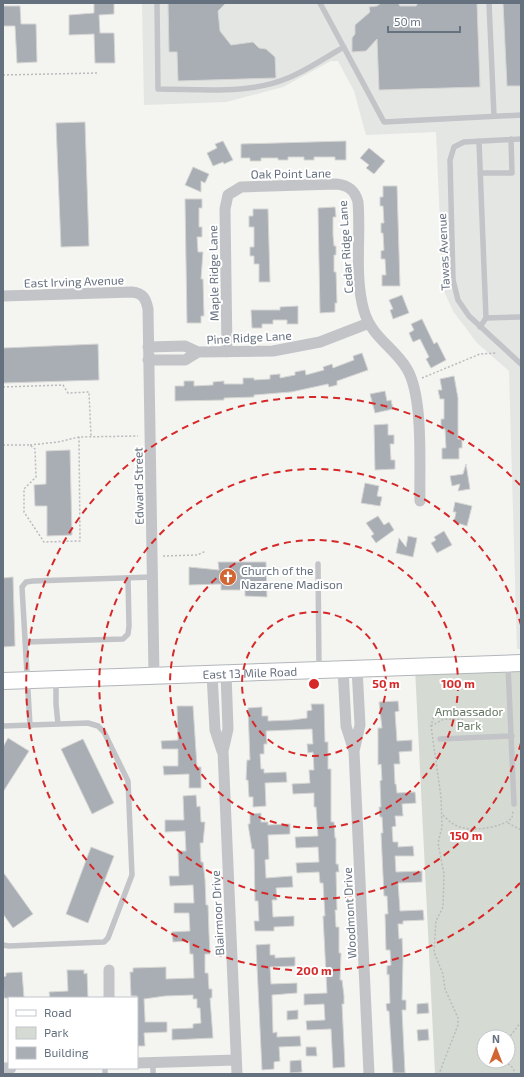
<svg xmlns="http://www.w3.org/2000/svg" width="524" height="1077" font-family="'Exo 2',sans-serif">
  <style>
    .built { fill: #e4e6e4 }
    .green { fill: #d5dbd2; fill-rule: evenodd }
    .building { fill: #a9aeb4; stroke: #d5d5d3 }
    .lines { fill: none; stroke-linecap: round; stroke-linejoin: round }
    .secondary-casing { stroke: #b2b6ba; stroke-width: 18 }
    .path { stroke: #b9bbbd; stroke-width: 1.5; stroke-dasharray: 2 2; stroke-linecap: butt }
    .lane { stroke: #c2c4c8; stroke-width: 5.5 }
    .street { stroke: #c2c4c8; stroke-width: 11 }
    .secondary { stroke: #fff; stroke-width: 16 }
    .ring { fill: none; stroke: #d62828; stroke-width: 2; stroke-dasharray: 7 5 }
    .labels { text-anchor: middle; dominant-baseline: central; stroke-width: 4; stroke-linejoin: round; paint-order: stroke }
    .street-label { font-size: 12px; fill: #66717f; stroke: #fff }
    .poi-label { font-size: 12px; fill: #66717f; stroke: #fff; text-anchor: start }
    .park-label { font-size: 12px; fill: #667764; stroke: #fff }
    .centre { fill: #d62828; stroke: #fff; stroke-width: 2 }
    .ring-label { font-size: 12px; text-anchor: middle; font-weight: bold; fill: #d62828; stroke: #fff; stroke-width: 4; stroke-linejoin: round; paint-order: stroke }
  </style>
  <rect width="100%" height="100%" fill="#f4f4f1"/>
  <path class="built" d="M142 3H521V649H517L509 371 477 343 453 311 443 289 436 132 366 135 354 91 338 61H331L283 87 226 102 144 105Z"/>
  <path class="green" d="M521 664V1074H435L415 668ZM484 1037H508V1061H484Z"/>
  <path class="building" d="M94 3H114V14L99 15 100 33H114L115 63H95L94 34 69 35V15L94 13Z
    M168 3H226L218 11 220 31 231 45 253 42 259 48 266 49 275 57 276 78 178 81 177 52H169Z
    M381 3H398L400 6H416L418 3H477L480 87 379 90 377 39 366 51 352 52V38L355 34V25L370 12 369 7 377 6Z
    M503 3H521V86H507Z
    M3 6H20L21 24H36L37 62 17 63 15 26H3Z
    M85 122 89 246 61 247 56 123Z
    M223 141 233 160 224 164 223 162 213 166 207 153 217 148 215 144Z
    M346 141V160H335V157H314V160H304V157H288V160H278V158H261V161H250V158H241V144Z
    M369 148 385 161 374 174 366 168 369 165 360 158Z
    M193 167 209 174 205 183 201 181V192L185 185Z
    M383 186H397L400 286H382V275H386L385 259H381V251L384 250 383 233H381V223H384L383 206H380V197H383Z
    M185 199H202V208H199V227H202V237H197L198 252H203L201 279H203L204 316H201V323H187Z
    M335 207 336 217H333V235L334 246H336V255H334V272H336L337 303H335V312L320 313 318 208Z
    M253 209H268L270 282H259V264H254V256H250V247H254V227H249V216H253Z
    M402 295 409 313 393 319 390 310 393 309 389 300Z
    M298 306V324H287V320H273V324H262V328H252L251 310H280V307Z
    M422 319 434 344 437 342 446 360 431 368 426 359 429 357 420 339 413 342 409 333 414 330 411 324Z
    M98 344 99 380 3 383V348Z
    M362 353 368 370 337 381V385L329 387 328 384 291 392 254 395V397L224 398V400L175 401V386H184V381H194V386L213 385V382L224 381V384H243V378H254V380L270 379V375L280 374V378L295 375V372L305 370 306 375 324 370 323 367 332 364 333 368 354 360 353 356Z
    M454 376 458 398V439H462V448H459V459H442V448H446L445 429H441V419H444V399H440L438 390H442L440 379Z
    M385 391 387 401 391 400 393 409 375 413 370 394Z
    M388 424V435H394V444H390L391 460H395V469L375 470 374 425Z
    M70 450 72 535 47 536V506H35L34 485 46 484V451Z
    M466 464 470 489 458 491 460 484 452 486 450 476 463 474Z
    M365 483 379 486 377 496 382 497 380 506 361 503Z
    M455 502 472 506 467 526 454 522 456 512H453Z
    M378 516 384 525 389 522 394 530 376 543 371 536 374 534 366 523Z
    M444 531 452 545 437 553 431 543 436 540 434 537Z
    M408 536 417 538 413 557 396 553 399 538 406 547Z
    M218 562H266L267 597 245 596V590H221V584L189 585V567L219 570Z
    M13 577 15 646 3 647V578Z
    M398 701 399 711 395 712 397 741 412 740V751L399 752 400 764H394L395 784H396L397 793 415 792 416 803 402 804 403 816H395L396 826 392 827 393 842H398V847L413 846 414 856H395L396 872 422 871V882L398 883 400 911 423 910 424 920 403 921V924H398L399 939 402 938 403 959 402 1000H406V1010H402L405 1073H393L389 1011H387L386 1004 390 1003 389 974 387 975V966L391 965 390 950H386L385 914H388L387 896H384L381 833H383L382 817H380L379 807H381L380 781 382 780 381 764 378 765V728H382L379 702Z
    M311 704H324L325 742H328V769H331V822H334L335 838H336V864H338L339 872H336L337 910H335L336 927H339V953H341L340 980H342L344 996V1004H342L345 1067 333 1068 331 1029 307 1030 306 1021 325 1020 324 1004 304 1005V994L327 993 323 916H325L323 883H320L319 872 297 873 296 863 319 862 318 847 296 848 295 837 318 836 316 807H314V793L293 794 292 784 310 783 309 770H314L313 752 308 753 307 744H313L312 729 266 731 267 744H264V754H260L261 769H264V773L286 772 287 782 265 783 266 806 253 807V797H249L248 780H246L247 760H250L248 708 262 707V716H268V721L292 720 307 718V711L312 710Z
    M177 706H193L197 767H201V788H189V774L164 775 163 766H178V749H162L161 741 178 740Z
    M8 738 29 751 3 792V747Z
    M83 739 114 803 92 814 61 749Z
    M196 795 197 807 200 806 201 822H205L203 843H200L201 862H203L205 879 206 905H208L209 934 210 954H205V973H208L209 989H212V998H210L213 1038 172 1040V1029L193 1028V1024L201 1023 200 1008H197V999H193V995L165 996 144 999 145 1019V1022H167V1032L144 1033 145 1046H137V996H131L130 972H133V968L166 967V979L194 978 193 954H190L189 941 173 942 172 932 190 931 189 913H174V903H194L193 885 170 886 169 876H179L178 851H186L185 831 165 832V820H184L183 796Z
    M261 813V822H268V825L290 824V834L268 835 269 859 265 860 266 878 292 876 293 887 276 888 277 900H272L273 917 294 916V926L274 927V931H255L254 921H259L258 901H255L254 849H252L248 824H250V814Z
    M91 847 114 856 88 923 66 914Z
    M3 872 33 914 13 928 3 914Z
    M270 944V955H275V958L295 957V966L270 967 271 984 297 983V993L272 995 273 1033 277 1032V1037L300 1036 301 1046 279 1047 280 1061 274 1062V1069L262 1070 256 945Z
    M67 970H84V974L87 973 88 998H50L49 992 68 991Z
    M22 972 24 998H4L3 977 6 976V973Z
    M428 1003 429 1013 417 1014V1004Z
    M298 1010V1019L287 1020V1011Z
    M428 1029 429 1040 418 1041 417 1030Z
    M306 1047H316L317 1056H306Z
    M301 1060 302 1072 290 1073V1061Z"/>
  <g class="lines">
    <defs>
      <g id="secondary">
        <path id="s1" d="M3 681 521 663"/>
      </g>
    </defs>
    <use href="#secondary" class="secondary-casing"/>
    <path class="path" d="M3 75 97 73
      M422 378 480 354 497 353
      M3 387 63 385 68 393 89 392 91 436
      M3 445H30L35 449 36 477 24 489V512L44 542 80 541 79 437
      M30 445 58 442 79 437 138 436
      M163 556 197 555 206 551
      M431 726 444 719 462 720 465 715C459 706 445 711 435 712L431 726 441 797 442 827 438 843 444 874 443 907 436 921 434 952 443 974 445 989 458 1018V1025L439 1074
      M443 815C449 821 455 827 464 828 476 831 503 827 512 818L513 811
      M508 823 521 830
      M508 1039 521 1022
      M505 1061 512 1067 516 1074"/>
    <path class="lane" d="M157 3 158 89C200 89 248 95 288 78 308 70 326 57 344 47
      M320 3 384 122 521 115
      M489 3 494 116
      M521 139 464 142 454 147 450 160 453 280 458 300 469 316 521 364
      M479 141 486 318
      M480 173H512L511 139
      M480 327 486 318 521 317
      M318 564 319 669
      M25 642 123 639 128 634 129 626 128 578
      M508 665 514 804
      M56 681V704L58 724
      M3 726 88 723 98 726 104 732 128 781 132 875 108 938 104 942 9 946 3 945
      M30 726 22 587 26 582 33 581 152 577
      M440 739 512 736
      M153 1063V1074
      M105 1068V1074"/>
    <path class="street" d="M3 296 132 292C143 293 146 299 148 309L154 676
      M148 347 185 346 198 352 273 351 320 342 369 323
      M227 352 225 209 228 195 241 187 336 184C348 185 355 190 358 202 361 238 354 276 364 311 372 338 394 347 407 369 424 398 419 466 420 501
      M148 360H185L198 352
      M357 668 360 725 354 751 369 1074
      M343 669 346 726 354 751
      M226 673 228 729 223 751 237 1074
      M212 674 215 730 222 751
      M109 970V998
      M137 1063 236 1060
      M3 1068H11"/>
    <use href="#secondary" class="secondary"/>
  </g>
  <g class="ring">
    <circle cx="314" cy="684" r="72"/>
    <circle cx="314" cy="684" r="144"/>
    <path d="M521 743A215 215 0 1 1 521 625"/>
    <path d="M520 883A287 287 0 1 1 520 485"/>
  </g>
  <defs>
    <symbol id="church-disc" viewBox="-11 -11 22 22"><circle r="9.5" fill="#d26632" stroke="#fff"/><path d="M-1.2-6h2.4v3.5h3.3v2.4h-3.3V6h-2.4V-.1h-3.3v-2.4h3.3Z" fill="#fff"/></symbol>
  </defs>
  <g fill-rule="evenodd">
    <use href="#church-disc" x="218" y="567" width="20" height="20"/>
  </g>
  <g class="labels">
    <g class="street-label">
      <text transform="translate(291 173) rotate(-1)">Oak Point Lane</text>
      <text transform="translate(345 247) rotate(-94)">Cedar Ridge Lane</text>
      <text transform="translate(443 252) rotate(-93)">Tawas Avenue</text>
      <text transform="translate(213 273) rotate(-91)">Maple Ridge Lane</text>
      <text transform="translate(74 281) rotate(-2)">East Irving Avenue</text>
      <text transform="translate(249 337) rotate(-3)">Pine Ridge Lane</text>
      <text transform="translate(138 486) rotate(-91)">Edward Street</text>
      <text stroke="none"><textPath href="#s1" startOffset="247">East 13 Mile Road</textPath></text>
      <text transform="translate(217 913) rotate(-93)">Blairmoor Drive</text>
      <text transform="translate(349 913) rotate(-93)">Woodmont Drive</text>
    </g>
    <g class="poi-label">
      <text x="241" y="570">Church of the<tspan x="241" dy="14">Nazarene Madison</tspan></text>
    </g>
    <g class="park-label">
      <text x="469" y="711">Ambassador<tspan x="469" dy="14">Park</tspan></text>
    </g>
  </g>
  <circle cx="314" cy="684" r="6" class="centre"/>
  <g class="ring-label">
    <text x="386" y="688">50 m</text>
    <text x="458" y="688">100 m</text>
    <text x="466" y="840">150 m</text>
    <text x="314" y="975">200 m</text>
  </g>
  <rect width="524" height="1077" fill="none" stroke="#66717f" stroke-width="8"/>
  <rect x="8" y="997" width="130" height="72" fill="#ffffff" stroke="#c2c6cc"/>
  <rect x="16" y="1010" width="20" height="6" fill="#ffffff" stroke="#c2c6cc"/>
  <text x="44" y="1017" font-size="12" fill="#66717f">Road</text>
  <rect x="16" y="1027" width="20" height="12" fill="#d5dbd2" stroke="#c2c6cc"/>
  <text x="44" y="1037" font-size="12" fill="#66717f">Park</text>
  <rect x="16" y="1047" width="20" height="12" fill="#a9aeb4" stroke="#c2c6cc"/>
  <text x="44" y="1057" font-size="12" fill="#66717f">Building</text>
  <g transform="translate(496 1049)"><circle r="19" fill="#ffffff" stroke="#c2c6cc"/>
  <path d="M0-3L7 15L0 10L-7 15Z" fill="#d26632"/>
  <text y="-6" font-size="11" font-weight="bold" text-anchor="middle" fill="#66717f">N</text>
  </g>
  <path d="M388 26v6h72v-6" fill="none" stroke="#66717f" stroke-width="2"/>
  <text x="394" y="26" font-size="12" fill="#66717f" stroke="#ffffff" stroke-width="3" paint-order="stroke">50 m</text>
</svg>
